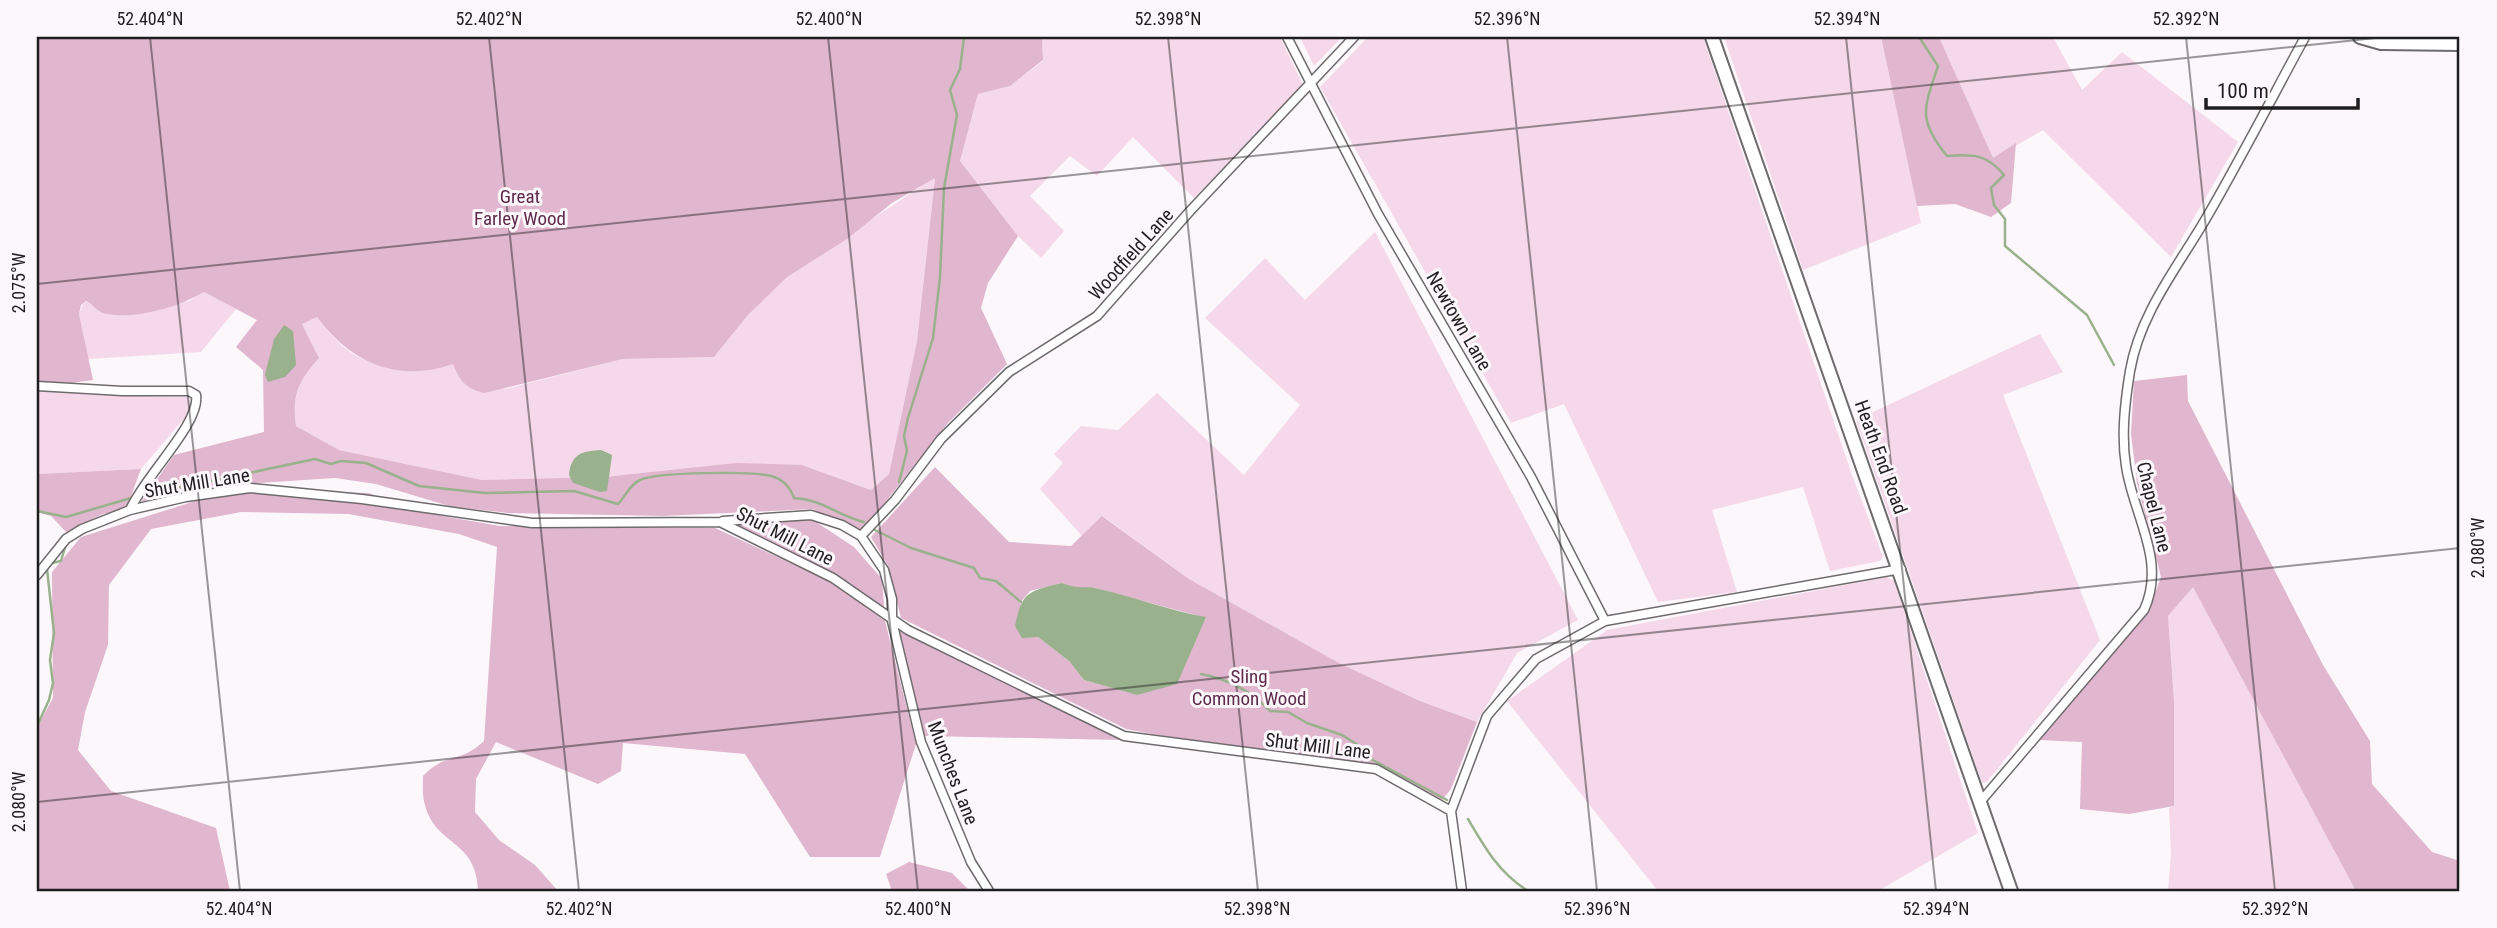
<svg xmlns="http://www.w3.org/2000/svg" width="2497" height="928" font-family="'Roboto Condensed',sans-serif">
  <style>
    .green { fill: #f5d8e9 }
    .forest { fill: #e1b6cf; fill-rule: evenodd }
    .water { fill: #99b18c }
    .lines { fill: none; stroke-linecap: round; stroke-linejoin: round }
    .stream { stroke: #99b18c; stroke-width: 2.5 }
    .street-casing { stroke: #6f6b6d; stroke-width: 11 }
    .secondary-casing { stroke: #6f6b6d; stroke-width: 16 }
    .street { stroke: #fff; stroke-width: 8 }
    .secondary { stroke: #fff; stroke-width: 12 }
    .ticks { fill: none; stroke: #1f1e1f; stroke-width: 2; stroke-opacity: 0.45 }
    .labels { text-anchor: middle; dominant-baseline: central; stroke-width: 6; stroke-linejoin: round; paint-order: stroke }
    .park-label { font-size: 19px; fill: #5e2a4c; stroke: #fcf7fa }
    .street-label { font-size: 19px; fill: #1f1e1f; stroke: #fcf7fa }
    .neatline { fill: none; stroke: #1f1e1f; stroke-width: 2.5 }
    .ticks-label { font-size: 18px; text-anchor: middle; fill: #1f1e1f }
  </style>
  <rect width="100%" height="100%" fill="#fcf7fa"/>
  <path class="green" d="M1042 37H1280L1303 85 1194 198 1133 137 1097 176 1070 156 1030 196 1064 231 1041 258 1018 236 960 161 978 94 1010 86 1043 61Z
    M1300 37H1342L1314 66Z
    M1368 37H1703L1852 475 1883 557 1880 561 1830 571 1803 487 1712 510 1737 592 1658 602 1564 404 1511 423 1320 87Z
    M1724 37H1881L1921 223 1803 270Z
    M1939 37H2053L2082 90 2122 52 2238 142 2171 257 2043 130 1993 159Z
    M935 177 917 341 889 474 871 490 802 465 605 477 482 480 339 450 296 426C292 394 298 382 319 358L302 324 317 317C343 352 361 365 404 368 422 369 436 370 453 363L505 389 623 359 714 357 748 315 787 276Z
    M1375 232 1578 620 1517 653 1477 722 1420 701 1339 663 1189 579 1103 516 1082 536 1040 489 1063 463 1054 454 1081 426 1118 430 1157 393 1244 475 1300 405 1205 318 1265 258 1305 300Z
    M204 292 236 309 201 352 88 359 79 314 84 302H90L99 312 189 301Z
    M2040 334 2063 372 2003 395 2100 640 1987 782 1982 783 1856 420Z
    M37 390 91 395 189 397 190 405 187 415 141 469 37 474Z
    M1887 577 1894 581 1978 833 1878 891H1658L1507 701 1607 630Z
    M2193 586 2338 855 2356 891H2168L2171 854 2169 808 2174 806V701L2168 616Z"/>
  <path class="forest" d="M37 37H1042L1043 60 1010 86 978 94 960 161 1018 236 988 283 981 308 1007 364 947 424 858 537 813 509 663 516 508 513 449 506 376 484 335 478 197 487 141 502 174 455 264 432 263 370 236 347 257 320 204 292C179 307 132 321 103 313 96 311 93 304 86 301L81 305 79 314 93 380 71 383 37 381ZM935 178 917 341 889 474 871 490 802 465 736 463 605 477 482 480 339 450 296 426C292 394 298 382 319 358L302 324 317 317C351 363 397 383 453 364 460 381 465 388 484 393L623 359 714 357 748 315 787 277 847 239 892 203Z
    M1881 37H1939L1993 158 2016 143 2011 203 1991 217 1955 204 1917 206Z
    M2187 375 2188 401 2323 665 2370 741 2372 784 2432 852 2460 861V891H2356L2193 587 2168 616 2174 701V806L2129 814 2080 809 2082 742 2038 740 2149 609 2161 577 2137 483 2131 434 2134 381Z
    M935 467 1009 542 1071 546 1102 516 1189 579 1339 663 1420 701 1477 722 1451 789 1442 800 1374 765 1359 761 1268 756 1126 729 901 618 888 566 871 537ZM1062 583 1077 590 1095 588 1206 618 1138 695 1084 680 1069 661 1038 637 1020 603 1030 591Z
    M141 469 126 509 103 514 66 532 51 516 37 512V474Z
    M271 490 368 493 442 516 500 526 715 528 829 581 885 621 916 744 880 857H810L745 754 623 743 621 771 598 784 496 742 476 779 475 812 499 840 535 865 558 891H478C477 839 435 846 425 805 422 796 423 785 423 776 446 752 460 764 484 741L497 547 459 534 348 514 241 512 151 529 109 585 108 645 85 712 78 750 111 791 216 828 230 891H37V727L53 698 52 572 81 537 224 492Z
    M810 518 854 547 882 579 884 607 834 573 734 524Z
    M898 630 1121 740 925 736Z
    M909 862 952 873 970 891H892L886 874Z"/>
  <path class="water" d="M284 325 293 331 296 365 285 377 268 382 265 375 274 339Z
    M601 450 612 455 607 491 600 492 573 483 569 475C571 454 582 451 601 450Z
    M1062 583C1079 590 1085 585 1099 589 1135 597 1170 611 1206 617L1177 684 1137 695 1084 680 1069 661 1038 637 1022 638 1015 626C1022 591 1029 591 1062 583Z"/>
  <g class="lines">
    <path class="stream" d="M1919 37 1938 66C1924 108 1917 119 1947 156 1973 154 1987 154 2004 175L1991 188 1994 205 2005 219V246L2087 315 2114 365
      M899 482 907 451 904 436 908 418 933 338 940 277 944 188 957 115 950 90 960 69 964 37
      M140 496 315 459 331 464 341 461 366 463 419 486 485 493 574 491 618 504C626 496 629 485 640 480 656 472 753 471 771 476 783 479 790 487 794 498 822 499 838 516 864 522
      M37 511 66 517 131 498
      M875 530 911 548 974 568 980 578 996 581 1021 602
      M48 564 61 561 66 544
      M1201 674C1228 679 1251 691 1270 711L1288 712 1307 723 1342 735 1358 745 1369 758 1447 800
      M37 726 49 700 53 683 50 660 54 633 47 569
      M1468 819C1485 848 1499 873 1528 891"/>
    <defs>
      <path id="street" d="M1287 37 1378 214 1531 477 1605 621
        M37 386 122 391H189L196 395C201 423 143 478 130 510
        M723 521 811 515 842 525 861 536
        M37 575 66 539 82 529 130 510 186 497 250 488 362 499 532 523 720 522 833 578 908 630 1124 736 1376 769 1451 811
        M1981 801 2144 610C2167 560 2133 515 2126 466 2121 435 2125 402 2130 371 2140 312 2180 264 2208 215 2242 156 2273 96 2305 37
        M989 891 971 862 921 742 892 621V599L884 570 861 536 895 500 941 439 1009 372 1097 316 1190 211 1354 37
        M1462 891 1451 811 1487 716 1536 659 1605 621 1901 569"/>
      <path id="secondary" d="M1712 37 2011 891
        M2360 37 2381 43 2460 44"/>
    </defs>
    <use href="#street" class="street-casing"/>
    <use href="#secondary" class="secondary-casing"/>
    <use href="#street" class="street"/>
    <use href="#secondary" class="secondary"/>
  </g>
  <path class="ticks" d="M150 37 240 891M489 37 579 891M828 37 918 891M1168 37 1258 891M1507 37 1597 891M1846 37 1936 891M2186 37 2275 891M37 284 2385 37M37 802 2460 548"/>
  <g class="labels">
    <g class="park-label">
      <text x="520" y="196">Great<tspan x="520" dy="22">Farley Wood</tspan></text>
      <text x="1249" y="676">Sling<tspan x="1249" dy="22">Common Wood</tspan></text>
    </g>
    <g class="street-label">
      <text transform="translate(1131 254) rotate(-48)">Woodfield Lane</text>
      <text transform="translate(1459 321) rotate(60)">Newtown Lane</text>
      <text transform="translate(1881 457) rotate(70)">Heath End Road</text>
      <text transform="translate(197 483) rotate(-9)">Shut Mill Lane</text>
      <text transform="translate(2154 507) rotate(76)">Chapel Lane</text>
      <text transform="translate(785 536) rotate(27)">Shut Mill Lane</text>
      <text transform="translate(1318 746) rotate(7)">Shut Mill Lane</text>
      <text transform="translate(953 773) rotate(69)">Munches Lane</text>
    </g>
  </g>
  <rect width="2497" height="928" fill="none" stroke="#fcf7fa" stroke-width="77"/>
  <path d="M2206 98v10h152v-10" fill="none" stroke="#1f1e1f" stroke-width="3.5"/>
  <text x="2217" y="98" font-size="21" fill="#1f1e1f" stroke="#fcf7fa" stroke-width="5" paint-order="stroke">100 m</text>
  <rect x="38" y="38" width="2420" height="852" class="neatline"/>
  <g class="ticks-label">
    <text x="150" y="25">52.404°N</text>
    <text x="489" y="25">52.402°N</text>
    <text x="829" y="25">52.400°N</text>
    <text x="1168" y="25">52.398°N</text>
    <text x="1507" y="25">52.396°N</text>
    <text x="1847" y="25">52.394°N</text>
    <text x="2186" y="25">52.392°N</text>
    <text transform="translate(19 283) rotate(-90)" y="6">2.075°W</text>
    <text transform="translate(2478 548) rotate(-90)" y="6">2.080°W</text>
    <text transform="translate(19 802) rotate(-90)" y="6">2.080°W</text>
    <text x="239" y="915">52.404°N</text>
    <text x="579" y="915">52.402°N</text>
    <text x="918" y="915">52.400°N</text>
    <text x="1257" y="915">52.398°N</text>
    <text x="1597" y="915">52.396°N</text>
    <text x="1936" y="915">52.394°N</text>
    <text x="2275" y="915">52.392°N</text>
  </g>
</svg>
